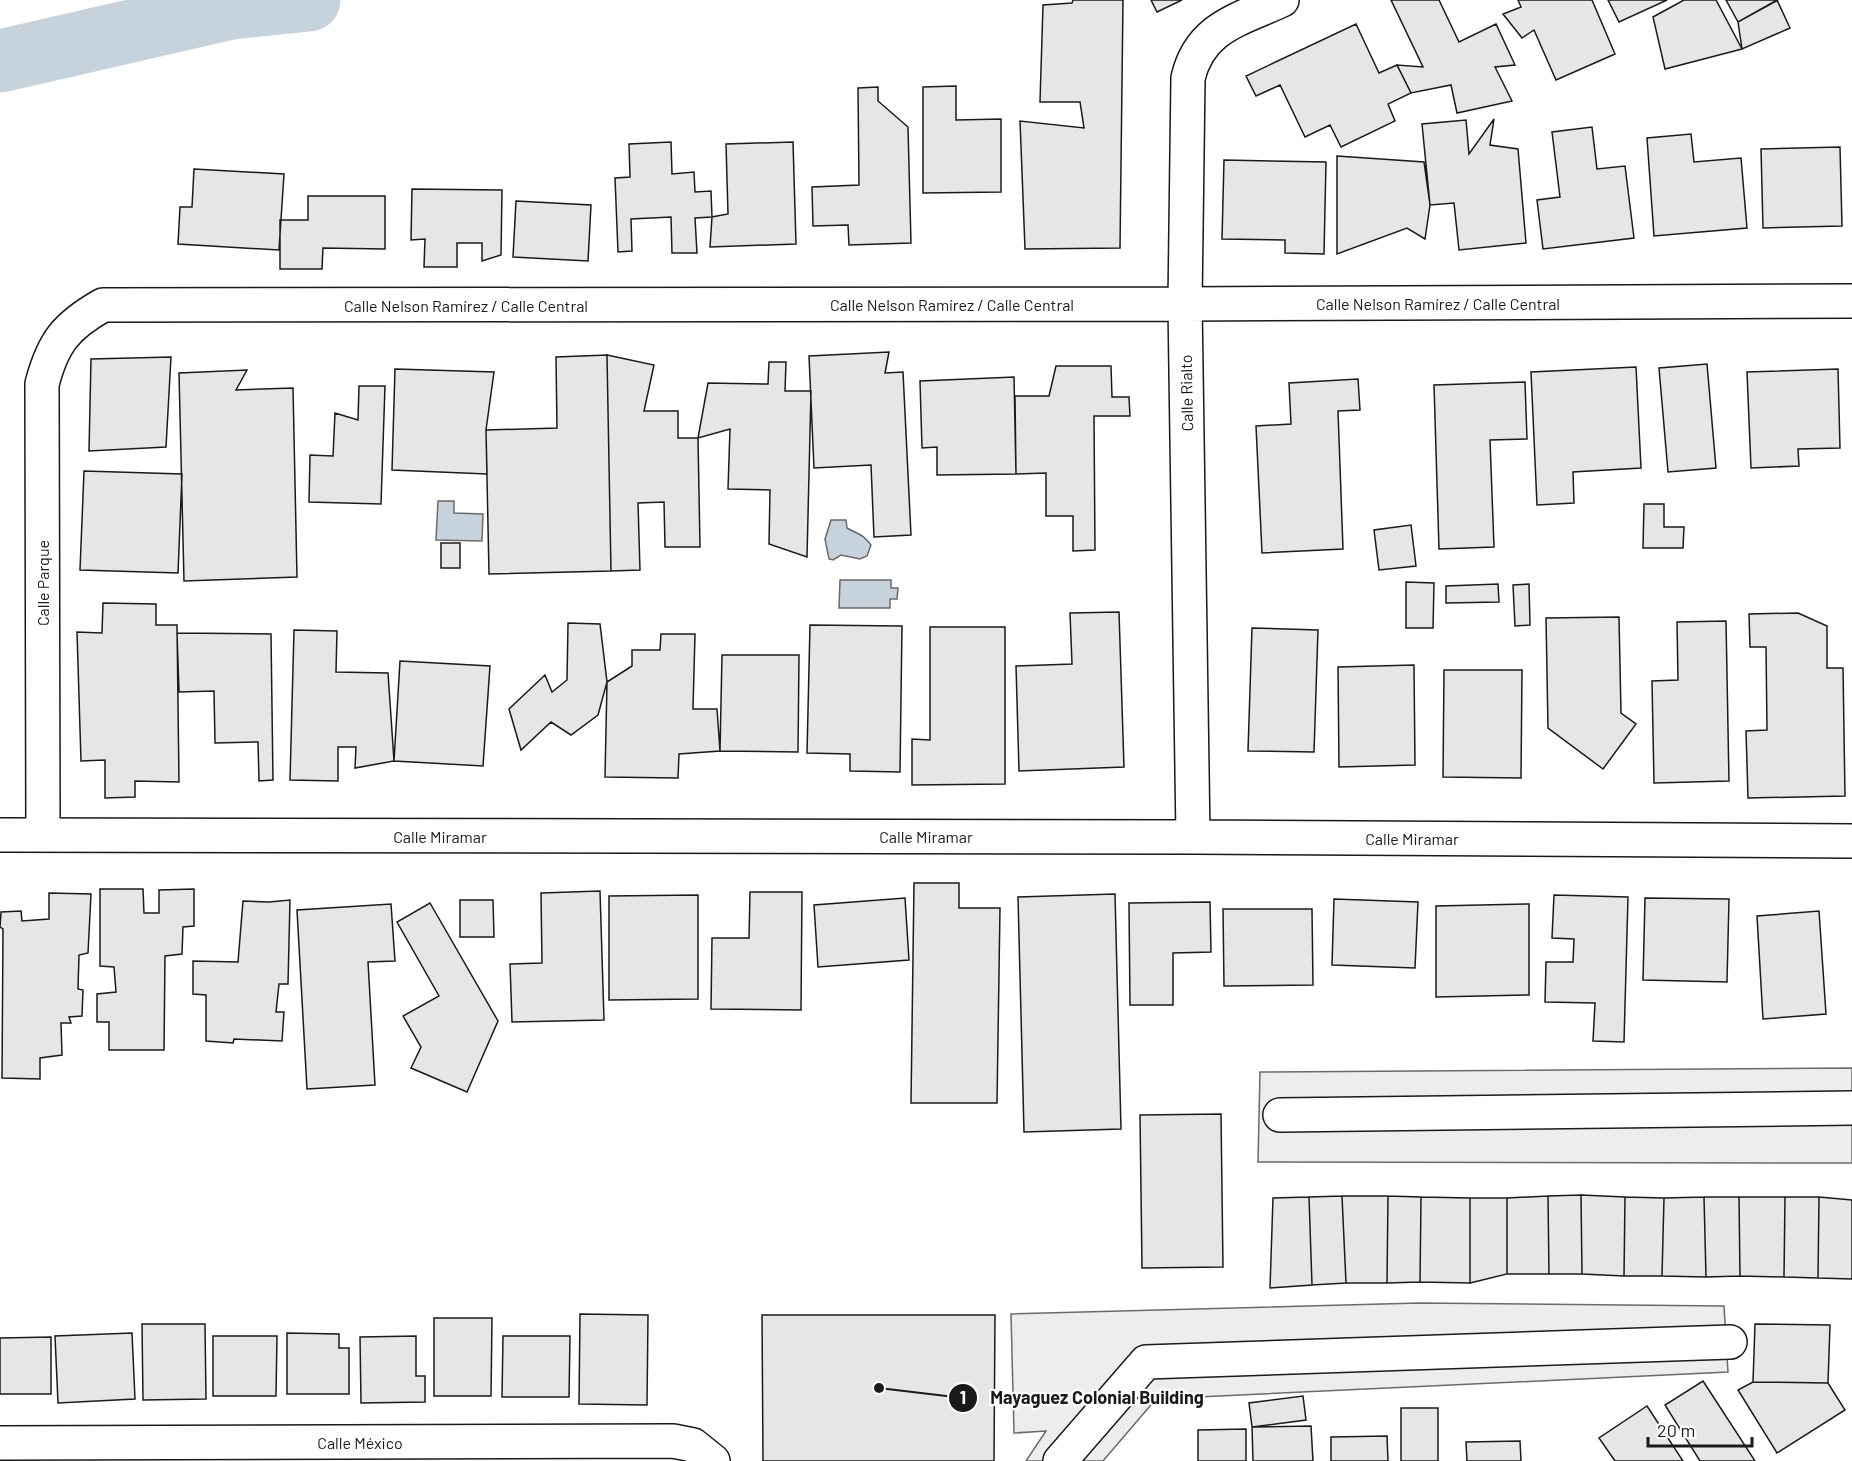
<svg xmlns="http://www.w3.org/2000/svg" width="1852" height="1461" font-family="Barlow,sans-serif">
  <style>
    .parking { fill: #ededed; stroke: #6a6a6a; stroke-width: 1.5 }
    .water { fill: #c6d2dc; stroke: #6a6a6a; stroke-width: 1.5 }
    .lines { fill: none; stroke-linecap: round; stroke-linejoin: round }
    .river { stroke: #c6d2dc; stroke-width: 63 }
    .building { fill: #e6e6e6; stroke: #1a1a1a; stroke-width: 1.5 }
    .minor-casing { stroke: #1a1a1a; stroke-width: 36 }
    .minor { stroke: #fff; stroke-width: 33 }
    .labels { text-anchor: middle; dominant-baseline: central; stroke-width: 4.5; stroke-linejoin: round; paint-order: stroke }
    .street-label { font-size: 16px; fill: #1a1a1a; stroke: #fff }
    .leader { fill: none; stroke: #1a1a1a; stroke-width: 2 }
    .callout-dot { fill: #1a1a1a; stroke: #fff; stroke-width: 2 }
    .mark-label { font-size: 18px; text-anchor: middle; font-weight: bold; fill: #fff }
    .callout-label { font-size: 18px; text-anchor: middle; font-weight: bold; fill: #1a1a1a; stroke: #fff; stroke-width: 4.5; stroke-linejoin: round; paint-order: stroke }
  </style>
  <rect width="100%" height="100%" fill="#fff"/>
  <path class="parking" d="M1852 1068V1163L1258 1162 1260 1072Z
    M1419 1303 1724 1306 1728 1372 1156 1399 1103 1461H1026L1046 1431 1014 1433 1011 1314Z"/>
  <path class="water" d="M438 501H454V513L483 514 482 541 436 540Z
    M831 520H846L847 528C859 535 862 533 871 545L867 556 860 559 841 555 833 560 829 559 825 539Z
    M840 580H891V588H898L897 599H890V608H839Z"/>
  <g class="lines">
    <path class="river" d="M0 61 231 8 309 0"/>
  </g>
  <path class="building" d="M1073 0H1123L1120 248 1025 249 1020 121 1084 128 1080 102H1040L1043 5 1072 3Z
    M1151 0H1182L1157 12Z
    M1391 0H1439L1459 42 1496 24 1515 65 1495 67 1512 101 1457 113 1451 85 1411 93 1397 65 1423 67Z
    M1518 0H1592L1615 54 1556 80 1534 30 1522 38 1503 14 1521 7Z
    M1608 0H1667L1619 22Z
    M1684 0H1716L1742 49 1665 69 1653 17Z
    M1726 0H1778L1738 22Z
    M1777 0 1790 28 1742 49 1738 22Z
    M1356 24 1379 73 1397 65 1411 93 1388 104 1395 121 1341 147 1330 125 1305 137 1280 85 1256 96 1246 76Z
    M956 86V120L1001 119V192L923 193V87Z
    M878 87V101L908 127 911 243 849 245 848 225 813 226 812 187 859 185 858 88Z
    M1494 119 1490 145 1518 149 1526 243 1459 250 1454 203 1430 205 1422 124 1466 120 1469 154Z
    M1592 127 1597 169 1625 166 1634 238 1543 249 1537 200 1560 197 1552 132Z
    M1691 134 1694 162 1741 158 1747 228 1654 236 1647 138Z
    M671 142 672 174 694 172 695 192 711 191 712 217 695 218 697 253H672L671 217 631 219 632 251 618 252 615 178 630 177 629 144Z
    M793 142 796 244 710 247 712 217 728 214 726 144Z
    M1840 147 1842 226 1763 228 1761 149Z
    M1337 156 1424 162 1430 205 1425 239 1407 228 1337 254Z
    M1224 160 1326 162 1324 254 1285 253V240L1222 239Z
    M194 169 284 174 279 250 178 244 180 207H192Z
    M412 189 502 190 501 255 482 261V243H457V267H424L425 239 411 240Z
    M308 196H385V249L323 248 322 269H280V220H308Z
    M516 201 591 205 588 261 513 257Z
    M889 352 885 373 903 372 911 535 874 537 871 465 814 468 809 356Z
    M607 355 611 571 489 574 486 430 557 428 556 357Z
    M607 355 654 365 644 411H678V438H698L700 547H665L664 502 638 503 640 570 611 571Z
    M171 357 166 447 89 451 91 359Z
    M769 362H786L785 391H811L807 557 769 544 770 490 728 489 730 429 698 438 708 383 768 384Z
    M1707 364 1716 468 1668 472 1659 368Z
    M1056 366H1111L1112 397H1129L1130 416H1094L1095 550 1073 551V516H1046V473L1016 474 1015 396H1049Z
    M1636 367 1641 468 1573 472 1574 503 1537 505 1531 372Z
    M395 369 494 372 486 430 487 474 392 470Z
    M1838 369 1840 448 1798 449 1799 466 1751 468 1747 372Z
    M247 370 236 390 293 388 297 577 184 581 179 373Z
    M1014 377 1016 474 937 475V447L922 448 920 381Z
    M1358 379 1360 410 1338 411 1343 549 1262 553 1256 426 1291 424 1289 383Z
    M1525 382 1527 439 1490 440 1494 547 1439 549 1434 385Z
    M359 386H385L381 504 309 502 310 455 333 456 335 413 358 420Z
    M84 471 182 474 178 573 80 570Z
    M1644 504H1664V527H1684L1683 548H1643Z
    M1411 525 1416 566 1379 570 1374 530Z
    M441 543H460V568H441Z
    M1406 582 1434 583 1433 628H1406Z
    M1498 584 1499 602 1446 603V586Z
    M1529 584 1530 625 1515 626 1513 585Z
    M103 603 156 604V625H177L179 782 135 781V797L105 798V760L81 761 77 632 102 633Z
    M1119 612 1124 767 1019 771 1016 666 1072 664 1070 613Z
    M1798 613 1827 626V668H1843L1845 796 1748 798 1746 731 1767 730 1766 647H1750L1749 614Z
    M1619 617 1621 713 1636 724 1603 769 1548 728 1546 618Z
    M1726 621 1729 781 1654 783 1652 681 1678 680 1677 622Z
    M568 623 600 624 607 682 598 715 571 735 551 722 521 750 509 709 545 675 552 692 567 680Z
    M810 625 902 626 900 772 850 771V754L807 753Z
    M930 627H1005V784L912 785V739L930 740Z
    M1252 628 1318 630 1314 752 1248 751Z
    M294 630 337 631 336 672 388 673 394 761 355 768 356 747H338V781L290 780Z
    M177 633 271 634 273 780 259 781 258 742 215 743 214 691 179 692Z
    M661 634H695L693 709H717L720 751 679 754 678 778 605 777 607 682 632 666V650H660Z
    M722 655H799L798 752 720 751Z
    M400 661 490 666 483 766 394 761Z
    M1414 665 1415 765 1339 767 1338 667Z
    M1444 670H1522L1521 778 1443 777Z
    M914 883H959V908H1000L997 1103H911Z
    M100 889H143L144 913H159V890L194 889V926L183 927 182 954 165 956 164 1050H109V1022H97V994L116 992 114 967 100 966Z
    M600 891 604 1020 512 1022 510 964 542 963 541 893Z
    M750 892H802L801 1010 711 1009 712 938H749Z
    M49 893 91 894 88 953 79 955 78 989 83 990 82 1016 69 1017 71 1023H61L62 1055 40 1058V1079L2 1078 3 929 0 927 1 912 21 911 22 921 49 919Z
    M1115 894 1121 1129 1024 1132 1018 897Z
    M698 895V999L609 1000V896Z
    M1554 895 1628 897 1624 1042 1593 1041 1595 1003 1545 1002 1546 962H1573L1574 939 1552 938Z
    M905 898 909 960 818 967 814 905Z
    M1645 898 1729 899 1727 982 1643 980Z
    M1334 899 1418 902 1415 968 1332 965Z
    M290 900 288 984H279L276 1012H284L282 1041 234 1039 233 1043 206 1041V995L193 994V961L238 962 243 901 269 902Z
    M460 900H493L494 937H460Z
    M1210 902 1211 952 1173 953V1005H1130L1129 903Z
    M430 903 498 1021 467 1092 411 1068 421 1047 403 1016 439 996 397 922Z
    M391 904 395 961 368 962 375 1085 307 1089 297 910Z
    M1529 904V995L1436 997V906Z
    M1223 909H1312L1313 985 1224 986Z
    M1819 911 1826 1014 1763 1019 1757 916Z
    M1221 1114 1223 1267 1142 1268 1140 1115Z
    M1581 1195 1625 1197 1624 1276 1582 1274Z
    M1581 1195 1582 1274H1549L1548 1196Z
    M1342 1196H1388L1387 1283H1346Z
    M1342 1196 1346 1283 1312 1285 1309 1197Z
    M1388 1196 1421 1197 1420 1282 1387 1283Z
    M1548 1196 1549 1274H1507V1198Z
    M1309 1197 1312 1285 1270 1288 1273 1198Z
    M1421 1197 1470 1198V1283L1420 1282Z
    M1625 1197 1664 1198 1662 1276H1624Z
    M1704 1197 1706 1277 1662 1276 1664 1198Z
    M1704 1197H1739L1740 1276 1706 1277Z
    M1739 1197H1785L1784 1277 1740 1276Z
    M1785 1197H1819L1818 1278 1784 1277Z
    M1819 1197 1852 1200V1279L1818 1278Z
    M1470 1198H1507V1274L1470 1283Z
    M580 1314 648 1315 647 1405 579 1404Z
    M762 1315H995L994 1461H763Z
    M434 1318H492L491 1396H434Z
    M142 1324H205L206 1399 143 1400Z
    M1755 1324 1830 1325 1828 1383 1753 1382Z
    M132 1333 135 1399 58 1403 55 1336Z
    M287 1333 339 1334V1348H349V1394H287Z
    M213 1336H277L276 1396H213Z
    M416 1336V1376H425V1402L361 1403 360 1337Z
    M503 1336H570L569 1397H502Z
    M51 1337V1394H0V1338Z
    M1703 1381 1755 1461H1700L1665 1405Z
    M1753 1382 1828 1383 1845 1410 1777 1453 1738 1390Z
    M1303 1396 1306 1420 1252 1427 1249 1403Z
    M1647 1406 1683 1461H1615L1599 1438Z
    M1401 1408H1438V1461H1401Z
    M1311 1426 1313 1461H1253L1252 1427Z
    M1246 1429V1461H1198V1430Z
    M1387 1436 1388 1461H1331V1437Z
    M1520 1441 1521 1461H1467L1466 1442Z"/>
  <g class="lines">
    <defs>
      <path id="minor" d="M0 835 1193 837 1852 841
        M43 835 42 384C53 342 66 326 103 305L1185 304 1852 301
        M1193 837 1185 304 1188 78C1200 27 1239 20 1282 0
        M1280 1115 1852 1108
        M0 1443 673 1441 693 1445 713 1461
        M1060 1461 1146 1362 1730 1342"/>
    </defs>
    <use href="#minor" class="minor-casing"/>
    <use href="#minor" class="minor"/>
  </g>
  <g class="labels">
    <g class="street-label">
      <text x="1438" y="303">Calle Nelson Ramírez / Calle Central</text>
      <text x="952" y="304">Calle Nelson Ramírez / Calle Central</text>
      <text x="466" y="305">Calle Nelson Ramírez / Calle Central</text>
      <text transform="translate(1186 393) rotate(-91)">Calle Rialto</text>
      <text transform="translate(42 583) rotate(-90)">Calle Parque</text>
      <text x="440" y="836">Calle Miramar</text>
      <text x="926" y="836">Calle Miramar</text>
      <text x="1412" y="838">Calle Miramar</text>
      <text x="360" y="1442">Calle México</text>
    </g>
  </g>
  <path class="leader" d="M879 1388L963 1398"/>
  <g class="callout-dot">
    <circle cx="879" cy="1388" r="6"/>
    <circle cx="963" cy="1398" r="15"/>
  </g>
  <g class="mark-label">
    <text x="963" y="1404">1</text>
  </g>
  <g class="callout-label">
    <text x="1097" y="1404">Mayaguez Colonial Building</text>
  </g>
  <path d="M1648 1437v9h104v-9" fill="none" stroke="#1a1a1a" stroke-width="3"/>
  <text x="1657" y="1437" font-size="18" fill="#1a1a1a" stroke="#ffffff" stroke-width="4.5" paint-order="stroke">20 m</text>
</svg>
